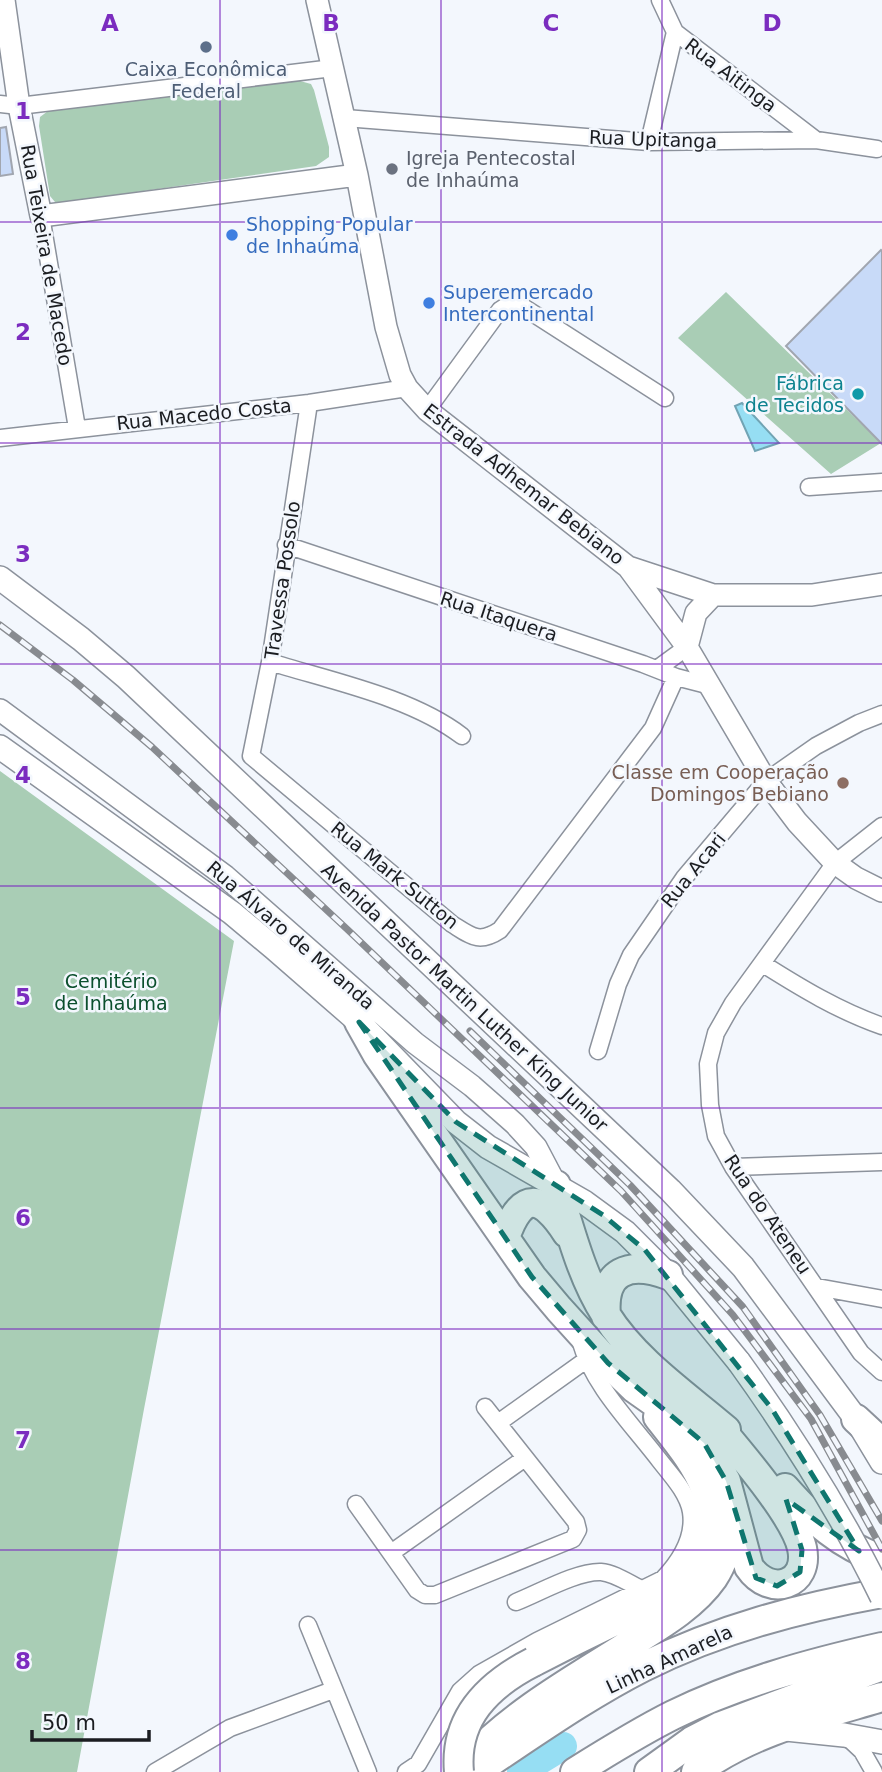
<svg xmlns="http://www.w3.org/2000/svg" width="882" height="1772" font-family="'DejaVu Sans',sans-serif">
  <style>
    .green { fill: #a9cdb5 }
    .water { fill: #96def3; stroke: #71a4b4; stroke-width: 2 }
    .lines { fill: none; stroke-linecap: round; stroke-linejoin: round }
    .river { stroke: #96def3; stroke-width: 28 }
    .building { fill: #c8daf8; stroke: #a1a6b0; stroke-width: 2 }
    .street-casing { stroke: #8c929c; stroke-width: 19 }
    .secondary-casing { stroke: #8c929c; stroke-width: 24 }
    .primary-casing { stroke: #8c929c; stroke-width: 26 }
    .highway-casing { stroke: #8c929c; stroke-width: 32 }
    .street { stroke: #fff; stroke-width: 16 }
    .secondary { stroke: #fff; stroke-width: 21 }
    .primary { stroke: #fff; stroke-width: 23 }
    .highway { stroke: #fff; stroke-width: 28 }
    .rail-casing { stroke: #888b90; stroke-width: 7 }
    .rail { stroke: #f3f7fd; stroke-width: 4.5; stroke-dasharray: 13; stroke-linecap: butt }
    .primary-bridge-casing { stroke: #8c929c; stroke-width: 26; stroke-linecap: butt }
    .highway-bridge-casing { stroke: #8c929c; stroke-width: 32; stroke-linecap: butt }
    .primary-bridge { stroke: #fff; stroke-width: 23 }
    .highway-bridge { stroke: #fff; stroke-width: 28 }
    .marked { fill: #0f766e; fill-opacity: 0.2; stroke: #0f766e; stroke-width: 5; stroke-dasharray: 14 9; stroke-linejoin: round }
    .grid { fill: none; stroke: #7b2cbf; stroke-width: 2; stroke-opacity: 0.55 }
    .service-dot { fill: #5c6f8a; stroke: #f3f7fd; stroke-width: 2.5 }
    .worship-dot { fill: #6b7280; stroke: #f3f7fd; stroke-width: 2.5 }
    .shop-dot { fill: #3f7fe0; stroke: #f3f7fd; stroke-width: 2.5 }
    .culture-dot { fill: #0f9aa8; stroke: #f3f7fd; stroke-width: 2.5 }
    .education-dot { fill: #8d6e63; stroke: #f3f7fd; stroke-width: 2.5 }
    .labels { text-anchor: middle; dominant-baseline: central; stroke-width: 5; stroke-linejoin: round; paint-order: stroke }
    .service-label { font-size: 19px; fill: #4e5e75; stroke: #f3f7fd }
    .street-label { font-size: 19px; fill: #1b1d21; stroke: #f3f7fd }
    .worship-label { font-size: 19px; fill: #5b616d; stroke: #f3f7fd; text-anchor: start }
    .shop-label { font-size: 19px; fill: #366cbe; stroke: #f3f7fd; text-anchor: start }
    .culture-label { font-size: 19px; fill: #0d838f; stroke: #f3f7fd; text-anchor: end }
    .education-label { font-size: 19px; fill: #785e54; stroke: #f3f7fd; text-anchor: end }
    .park-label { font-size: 19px; fill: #0b4f2d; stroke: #f3f7fd }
    .grid-label { font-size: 23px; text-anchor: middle; font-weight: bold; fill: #7b2cbf; stroke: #f3f7fd; stroke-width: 5; stroke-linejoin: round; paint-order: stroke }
  </style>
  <rect width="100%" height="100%" fill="#f3f7fd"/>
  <path class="green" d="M300 81 311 84 314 90 329 147V157L316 166 61 203 55 202 50 196 39 126 40 117 48 111Z
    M726 292 881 443 831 474 678 338Z
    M0 771 234 941 144 1409 77 1772H0Z"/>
  <path class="water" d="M742 403 779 443 755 451 735 406Z"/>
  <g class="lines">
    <path class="river" d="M521 1772 563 1746"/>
  </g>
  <path class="building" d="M6 127 13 174 0 176V128Z
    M881 250 882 251V444L786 346Z"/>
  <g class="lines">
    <defs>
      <path id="street" d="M660 0 675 32 816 140
        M0 104 19 106 333 68
        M345 118 649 142 816 140 877 149
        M649 142 675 32
        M41 216 77 428
        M309 403 270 662 251 756 452 924C471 936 479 944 500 930L653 728 676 677
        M427 410 500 310 511 303H517L665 398
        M0 438 309 403 407 388
        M809 487 882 482
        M286 545 643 664 676 677 711 686
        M270 662C331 681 411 697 462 736
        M657 669 687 647
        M882 826 835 863 733 1003 716 1033 708 1064 710 1105 716 1136 733 1167 861 1353 882 1372
        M763 964C801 988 839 1011 882 1026
        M598 1051 618 984 631 955 684 878 766 781 816 746 859 723 882 714
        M733 1167 882 1162
        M817 1287 882 1299
        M498 1423 586 1360
        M356 1504 417 1590 425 1595H435L573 1539 578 1530 576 1522 485 1407
        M391 1553 525 1458
        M516 1602C539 1593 577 1571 601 1572 615 1573 630 1584 643 1590
        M308 1625 368 1772
        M846 1736 862 1751 874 1772
        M155 1772 230 1728 333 1690
        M406 1772 418 1764 460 1691 479 1674 537 1641 663 1579C680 1561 695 1538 691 1512 688 1493 671 1475 660 1461 631 1423 593 1386 580 1340"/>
      <path id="secondary" d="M4 0 19 106 41 216 357 175
        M317 0 357 175 386 327 400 375 407 388 427 410 628 567 687 647 766 781 797 822 835 863 856 878 882 891
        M628 567 713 595H812L882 584
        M687 647 696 613 713 595
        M0 710 225 876 415 1043 472 1086 515 1124 536 1147 556 1185"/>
      <path id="primary" d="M0 578 81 639 126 677 670 1190 743 1267 856 1419 882 1462
        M0 747 232 913 274 948 359 1022 456 1122 488 1147 584 1202 625 1232 668 1275 739 1362
        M786 1729 844 1735 882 1742"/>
      <path id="highway" d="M359 1022 377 1054 532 1277 559 1309 608 1363 634 1388 685 1424 704 1443 726 1481 749 1567C770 1598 810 1585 802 1548 794 1514 736 1448 712 1419
        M556 1185C570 1229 581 1276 606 1315 635 1361 685 1395 726 1430
        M505 1238C521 1190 542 1194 567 1233
        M606 1316C602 1270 629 1261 668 1275
        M856 1419 882 1443
        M785 1488C815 1522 839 1544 882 1560
        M533 1662C562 1647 590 1633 619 1619 644 1607 673 1594 692 1574 712 1551 716 1516 705 1488 695 1462 675 1439 658 1417
        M470 1760C514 1713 571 1681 625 1647 655 1628 692 1608 713 1578 725 1560 730 1540 732 1518
        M475 1772C530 1736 584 1697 643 1667 719 1629 799 1608 882 1593
        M575 1772C607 1752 639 1732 673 1715 738 1683 811 1663 882 1647
        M649 1772 692 1741 721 1726 882 1666
        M696 1772C751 1731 818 1716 882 1697"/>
    </defs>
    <use href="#street" class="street-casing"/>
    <use href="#secondary" class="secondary-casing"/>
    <use href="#primary" class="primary-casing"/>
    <use href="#highway" class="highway-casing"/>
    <use href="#street" class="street"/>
    <use href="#secondary" class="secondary"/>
    <use href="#primary" class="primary"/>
    <use href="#highway" class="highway"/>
    <defs>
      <path id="rail" d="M0 625 73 680 152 747 348 930 621 1191 733 1315 811 1419 882 1549
        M470 1031 630 1185 743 1307 820 1415 882 1521"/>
    </defs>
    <use href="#rail" class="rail-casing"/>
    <use href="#rail" class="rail"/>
    <defs>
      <path id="primary-bridge" d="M739 1362C793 1437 842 1515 882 1597"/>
      <path id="highway-bridge" d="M459 1772C454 1718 488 1685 533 1662"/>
    </defs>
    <use href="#primary-bridge" class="primary-bridge-casing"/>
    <use href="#highway-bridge" class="highway-bridge-casing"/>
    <use href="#primary-bridge" class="primary-bridge"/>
    <use href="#highway-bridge" class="highway-bridge"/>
  </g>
  <path class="marked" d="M359 1022 456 1122 603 1215 645 1250 772 1409 859 1551 786 1499 802 1550 800 1572 777 1586 756 1578 726 1481 704 1443 608 1363 532 1277Z"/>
  <path class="grid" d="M220 0V1772M441 0V1772M662 0V1772M0 222H882M0 443H882M0 664H882M0 886H882M0 1108H882M0 1329H882M0 1550H882"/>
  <circle class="service-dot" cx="206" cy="47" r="7"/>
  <circle class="worship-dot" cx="392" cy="169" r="7"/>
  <g class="shop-dot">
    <circle cx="232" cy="235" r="7"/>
    <circle cx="429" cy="303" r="7"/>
  </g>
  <circle class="culture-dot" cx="858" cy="394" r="7"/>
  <circle class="education-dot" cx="843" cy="783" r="7"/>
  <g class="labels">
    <g class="service-label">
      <text x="206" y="69">Caixa Econômica<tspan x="206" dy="22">Federal</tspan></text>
    </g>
    <g class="street-label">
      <text transform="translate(731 75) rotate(37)">Rua Aitinga</text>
      <text transform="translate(653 139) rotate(2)">Rua Upitanga</text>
      <text transform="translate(47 255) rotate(80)">Rua Teixeira de Macedo</text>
      <text transform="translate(204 414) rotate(-6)">Rua Macedo Costa</text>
      <text transform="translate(524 484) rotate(38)">Estrada Adhemar Bebiano</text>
      <text transform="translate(282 580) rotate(-82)">Travessa Possolo</text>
      <text transform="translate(499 616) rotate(18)">Rua Itaquera</text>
      <text transform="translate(693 870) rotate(-51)">Rua Acari</text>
      <text transform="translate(395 875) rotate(39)">Rua Mark Sutton</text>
      <text transform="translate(291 935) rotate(41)">Rua Álvaro de Miranda</text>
      <text transform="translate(465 997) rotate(43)">Avenida Pastor Martin Luther King Junior</text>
      <text transform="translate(768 1214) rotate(56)">Rua do Ateneu</text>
      <text transform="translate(669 1659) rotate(-25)">Linha Amarela</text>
    </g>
    <g class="worship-label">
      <text x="406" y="158">Igreja Pentecostal<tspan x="406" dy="22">de Inhaúma</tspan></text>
    </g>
    <g class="shop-label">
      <text x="246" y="224">Shopping Popular<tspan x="246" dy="22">de Inhaúma</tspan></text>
      <text x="443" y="292">Superemercado<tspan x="443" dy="22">Intercontinental</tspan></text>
    </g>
    <g class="culture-label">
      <text x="844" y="383">Fábrica<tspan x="844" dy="22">de Tecidos</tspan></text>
    </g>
    <g class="education-label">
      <text x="829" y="772">Classe em Cooperação<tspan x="829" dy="22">Domingos Bebiano</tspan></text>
    </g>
    <g class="park-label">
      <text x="111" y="981">Cemitério<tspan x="111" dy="22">de Inhaúma</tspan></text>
    </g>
  </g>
  <g class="grid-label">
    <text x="110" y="31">A</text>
    <text x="331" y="31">B</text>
    <text x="551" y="31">C</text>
    <text x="772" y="31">D</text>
    <text x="23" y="119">1</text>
    <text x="23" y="340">2</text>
    <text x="23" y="562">3</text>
    <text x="23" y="783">4</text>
    <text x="23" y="1005">5</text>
    <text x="23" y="1226">6</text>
    <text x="23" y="1448">7</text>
    <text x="23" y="1669">8</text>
  </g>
  <path d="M32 1730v10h117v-10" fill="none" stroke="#1b1d21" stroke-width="3.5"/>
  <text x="42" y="1730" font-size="21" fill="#1b1d21" stroke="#f3f7fd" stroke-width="5" paint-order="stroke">50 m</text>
</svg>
